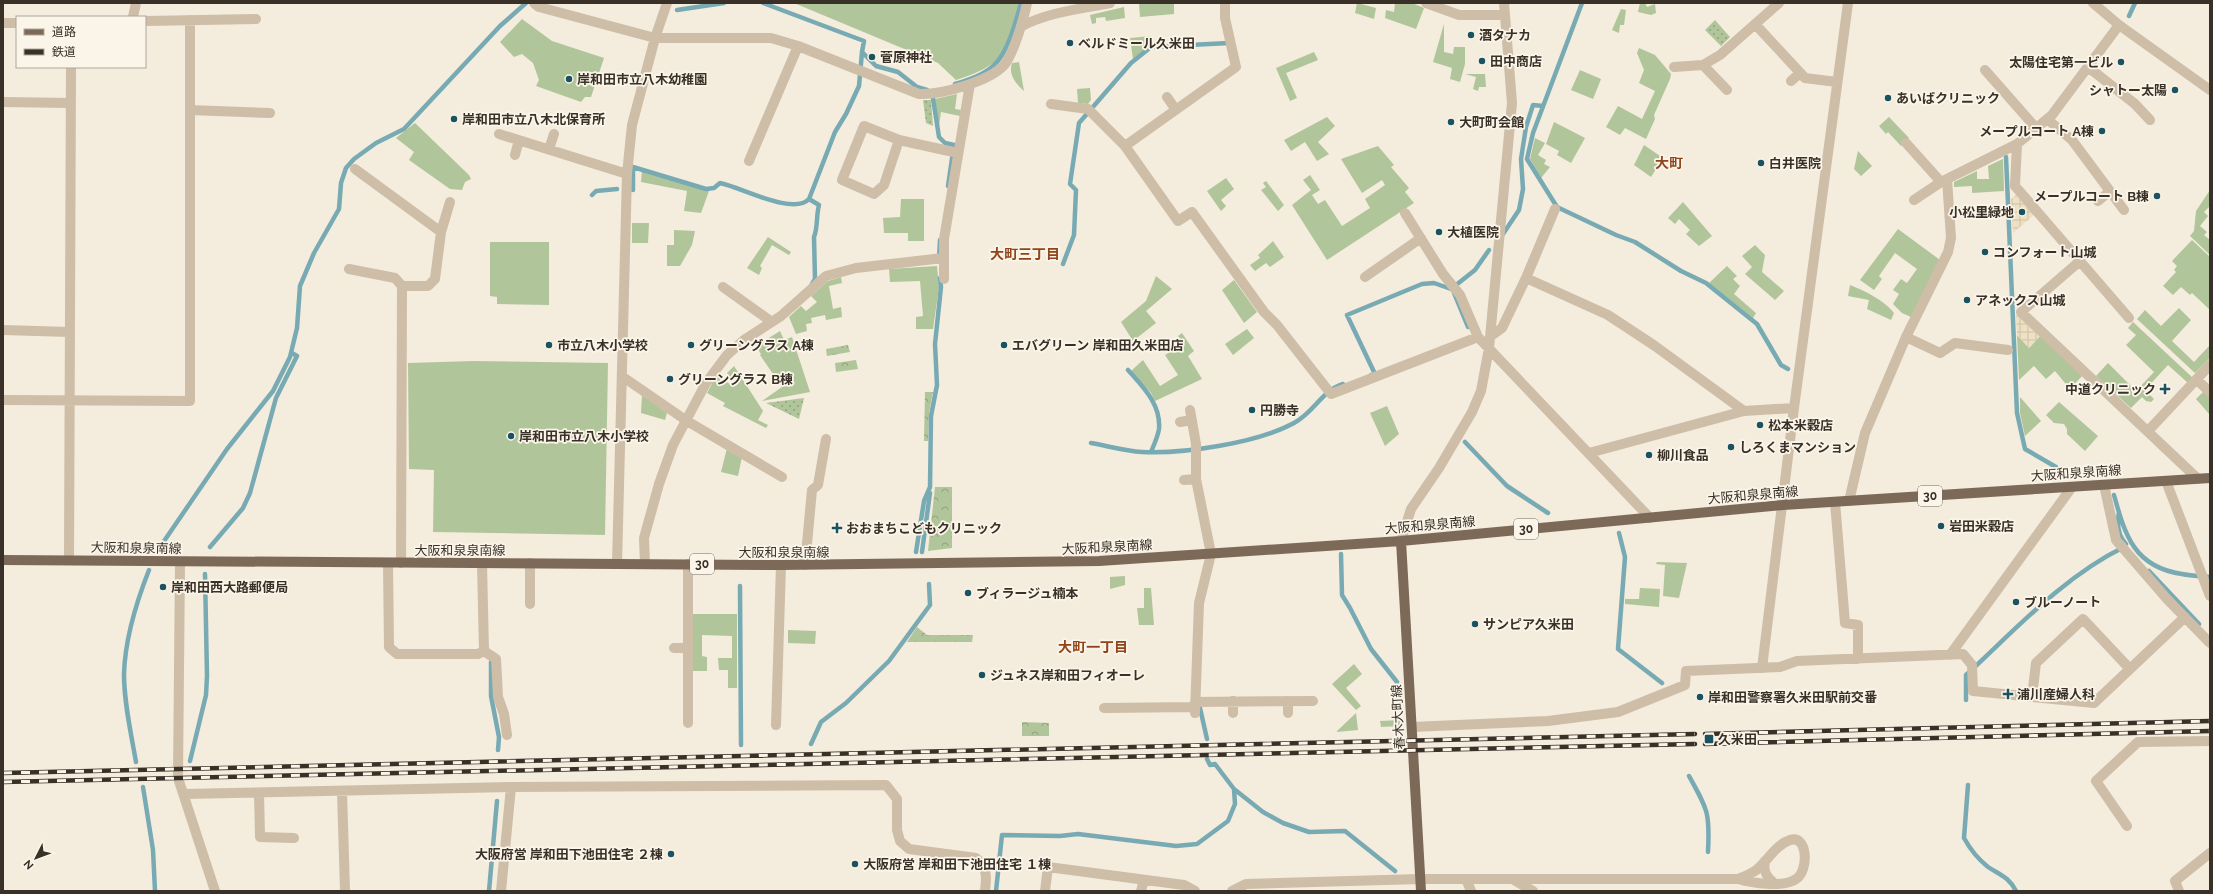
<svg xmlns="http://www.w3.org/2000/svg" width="2213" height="894" font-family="Raleway,'Noto Sans JP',sans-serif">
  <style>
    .grass { fill: url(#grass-dots) }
    .forest { fill: url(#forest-crowns) }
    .garden { fill: #b1c59b }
    .plaza { fill: url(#plaza-grid) }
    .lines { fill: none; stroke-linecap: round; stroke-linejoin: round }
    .stream { stroke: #78aab4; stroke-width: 4.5 }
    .minor { stroke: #cebda7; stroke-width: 10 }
    .major { stroke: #7d6958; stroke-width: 10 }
    .rail-casing { stroke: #393028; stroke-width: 4.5 }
    .rail { stroke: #fbf5e9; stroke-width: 3; stroke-dasharray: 9; stroke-linecap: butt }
    .poi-dot { fill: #1a525f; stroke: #fbf5e9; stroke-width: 1.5 }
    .labels { text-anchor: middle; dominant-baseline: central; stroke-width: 3.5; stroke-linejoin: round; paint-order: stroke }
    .shield { fill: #fbf5e9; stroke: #736b62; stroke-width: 1 }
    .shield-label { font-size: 12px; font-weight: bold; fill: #393028 }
    .poi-label { font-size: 13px; font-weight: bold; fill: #393028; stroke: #fbf5e9; text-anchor: start }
    .street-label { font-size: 13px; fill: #393028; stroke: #fbf5e9 }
    .neighbourhood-label { font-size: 14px; font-weight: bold; fill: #90441a; stroke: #fbf5e9 }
  </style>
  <defs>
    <pattern id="grass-dots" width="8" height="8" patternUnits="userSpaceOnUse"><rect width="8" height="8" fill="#b1c59b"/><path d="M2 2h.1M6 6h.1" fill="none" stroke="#91a07e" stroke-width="1.8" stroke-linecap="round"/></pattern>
    <pattern id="forest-crowns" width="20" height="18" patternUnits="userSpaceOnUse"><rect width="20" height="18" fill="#b1c59b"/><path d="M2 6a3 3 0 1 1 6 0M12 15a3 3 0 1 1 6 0" fill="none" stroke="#91a07e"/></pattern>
    <pattern id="plaza-grid" width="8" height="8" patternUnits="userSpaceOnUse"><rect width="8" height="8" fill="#eee0c2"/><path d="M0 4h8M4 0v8" fill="none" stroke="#cdc0a7"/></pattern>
  </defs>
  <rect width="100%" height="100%" fill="#f4ecdc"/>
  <path class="grass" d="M1715 20 1730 37 1721 46 1705 30Z
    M923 100H931L933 126 926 123Z
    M804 398 799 419 766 403Z"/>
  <path class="forest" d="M848 345 850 352 827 356 826 349Z
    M856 360 858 369 836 372 835 363Z
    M925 392H933L929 413 928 441H924Z
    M935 487H952V548L928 551Z
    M917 627 927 635H973L972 642H907Z
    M1022 722 1049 723V736H1022Z"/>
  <path class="garden" d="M794 3H1019C1015 19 1007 52 993 63 983 71 968 76 956 80L938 63Z
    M1174 3V14L1140 17 1139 4Z
    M1357 3 1376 8 1374 19 1355 13Z
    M1395 3H1412L1424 8 1416 29 1385 18 1386 10 1394 12Z
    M1640 3H1645L1647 7 1655 4 1656 13 1651 15 1638 12Z
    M1124 7 1125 18 1106 21 1105 17 1096 18V23L1092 24 1090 15Z
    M1621 9 1626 10 1624 25H1620L1619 33 1612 30Z
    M522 19 552 41 604 58 591 97H585L581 102 536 86 539 80 533 63 522 54 514 57 500 42Z
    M1444 24V52L1453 54 1454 47H1465V64L1460 82 1450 79 1452 68 1433 62Z
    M1151 36 1152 45 1133 59 1130 38Z
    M1639 48 1655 55 1671 74 1670 79 1654 115 1655 119 1646 139 1625 128 1620 135 1606 127 1618 106 1642 119 1655 91 1639 83 1644 70 1637 53Z
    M1314 52 1318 60 1286 73 1297 98 1290 101 1276 68Z
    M1019 62 1024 91C1016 84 1008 74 1012 63Z
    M1580 70 1601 79 1593 99 1571 90Z
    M1465 74H1485L1486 87H1479L1478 91 1473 89 1476 77Z
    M1090 88 1091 100 1088 104 1078 103 1077 89Z
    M957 94 955 109 961 110 960 116 941 112 939 126 935 99Z
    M1327 117 1335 126 1318 142 1329 154 1317 161 1305 142 1291 151 1284 140Z
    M1889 117 1909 138 1901 146 1888 132 1886 134 1879 126Z
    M1554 122 1585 138 1571 163 1557 155 1559 151 1546 144Z
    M415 123 469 175 471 179 465 182 462 190 450 189 409 160 414 152 396 138Z
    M1535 138 1545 143 1538 155 1546 160 1544 164 1550 167 1541 178 1530 159Z
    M1644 145 1663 158 1651 177 1634 165Z
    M1378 146 1394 165 1391 167 1409 188 1405 192 1414 203 1327 260 1292 205 1311 190 1303 180 1310 175 1320 190 1312 195 1318 204 1325 200 1342 226 1370 208 1365 199 1385 185 1382 180 1362 193 1341 159Z
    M1858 151 1872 166 1861 176 1854 169Z
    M2003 159 2004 191 1972 193V186L1954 187V182L1977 171V179H1989L1988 166Z
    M642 171 709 191 701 213 684 211 687 191 641 182Z
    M1226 178 1234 189 1221 200 1226 206 1221 211 1207 191Z
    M1266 181 1284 205 1278 211 1261 190 1266 187 1263 183Z
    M2210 190V206L2204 212 2208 216 2200 226 2207 232 2204 235 2210 240 2209 254 2190 236 2194 231 2196 211Z
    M901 199H924V241H908V233H884L883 218 900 217Z
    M1683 202 1712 236 1699 246 1686 234 1690 230 1679 219 1675 224 1668 218Z
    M632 223H649L648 243H632Z
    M1898 229 1940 260 1911 317 1902 313 1893 304 1899 294 1893 290 1901 279 1907 283 1917 269 1895 253 1879 276 1882 279 1874 290 1860 280Z
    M674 230 695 231 692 245 680 266H667V245H674Z
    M768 237 791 252 789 255 772 245 760 266 762 268 759 275 747 268Z
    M2192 240 2210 257V310L2192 293 2190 295 2181 287 2173 295 2163 286 2176 272 2174 270 2177 266 2172 261Z
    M1273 241 1284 257 1270 267 1266 263 1255 271 1250 265 1260 258 1258 255Z
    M490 242H549V305L497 304V297L490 296Z
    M1755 245 1765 255 1762 272 1784 291 1775 300 1745 274 1752 267 1742 256Z
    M937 266 939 287 933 329H916V317L923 316 920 281 890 282 889 269Z
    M1727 266 1737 276 1733 279 1740 286 1734 294 1756 313 1753 318 1709 283Z
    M1156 276 1172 289 1146 311 1156 323 1133 341 1121 322 1146 301Z
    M841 277 842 283 829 286 833 309 841 307 842 317 826 320 825 315 811 318 812 323 806 324 807 331 796 334 789 317 801 306 806 311 817 302 811 296 828 281Z
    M1234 280 1257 312 1244 323 1222 290Z
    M1850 285C1865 291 1884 300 1894 313L1891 320 1867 309 1869 300 1848 296Z
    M2179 308 2191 320 2172 341 2194 362 2210 345V358L2195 373 2137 319 2145 310 2161 326Z
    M2133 322 2193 378 2188 383 2168 365 2145 390 2154 399 2151 402 2146 401 2142 397 2131 408 2096 376 2108 363 2136 391 2154 372 2126 345 2136 335 2128 328Z
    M1247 329 1254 338 1233 355 1225 344Z
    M780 331 784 340 792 337 810 392 762 401 782 387 760 355 761 354 756 346Z
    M1182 333 1194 351 1188 356 1202 379 1155 401 1151 393 1131 371 1143 360 1160 386 1178 375 1165 355 1183 344 1178 336Z
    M2017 335 2029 348 2040 336 2083 375 2070 389 2055 371 2046 379 2034 366 2019 380Z
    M473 361 608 363 605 535 433 532 434 470 409 469 408 363Z
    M734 366 763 411 758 420 768 425 766 428 723 406 725 403 707 393 716 376 732 385 734 382 727 373Z
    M2204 391 2210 396V415L2196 399Z
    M642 395 667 413 665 420 641 413Z
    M2020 397 2041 421 2025 436 2020 413Z
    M2059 402 2098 436 2085 451 2067 434V429L2064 424 2054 423 2046 415Z
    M1387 406 1399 434 1385 446 1370 413Z
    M727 448 742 457 738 476 721 472Z
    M1657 562 1687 563 1679 598 1663 596 1665 565 1656 564Z
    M1125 576V585L1110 589V577Z
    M1144 588H1151L1154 625H1139L1137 608H1144Z
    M1640 588 1660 589 1659 607 1625 604V599H1639Z
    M692 614H737V688H728V670H719L718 658H732V636L702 635V656L707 657V671H692Z
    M788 630 816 631 815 644 788 643Z
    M1354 664 1362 674 1346 688 1361 706 1356 710 1332 684Z
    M1356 713 1358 730 1336 732Z
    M1401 720V726L1381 727 1380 721Z"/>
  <path class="plaza" d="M2016 195 2034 215 2013 233 2011 199Z
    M2018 314 2040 336 2029 348 2017 335 2016 316Z"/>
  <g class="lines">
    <path class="stream" d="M763 3 864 41 862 52
      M1582 3 1533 133 1527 159 1557 207 1616 235 1635 242 1681 271 1706 283 1757 324 1781 365 1788 369
      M677 10 724 3
      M2129 16 2135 3
      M955 84C968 80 984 75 994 65 1008 53 1016 21 1021 3
      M932 92 939 137 945 143 954 145 948 186
      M2006 157 2017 413 2025 449 2056 467V478
      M633 190V167L706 189 714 188 720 183C741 187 793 216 809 199L835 132 846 114 859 86 862 52 876 66 898 72 917 87 927 90
      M592 195 596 191 617 189
      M809 199 819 205C816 216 818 227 814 237L815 279 812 284
      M1503 234 1519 210 1523 189 1521 159 1526 127 1533 105 1543 106
      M939 259 940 240
      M1063 264 1074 235 1076 190 1070 184 1079 123 1131 63 1151 47 1229 43
      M1454 293 1468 327
      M1128 370C1143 387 1161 404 1159 429 1158 436 1154 445 1151 452
      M1371 375 1375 374 1347 315 1422 284 1434 283 1451 289 1475 270 1489 250
      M1465 442 1507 486 1548 513
      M1091 443C1108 446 1125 451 1142 452 1184 454 1257 443 1294 423 1315 412 1320 392 1343 384
      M2114 495C2125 535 2134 567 2182 574 2192 576 2201 576 2210 577
      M2119 512C2117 523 2118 536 2126 544
      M1619 533 1625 557 1618 649 1662 683
      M160 547 227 449 273 391 290 357 297 328 300 286 314 253 339 209 341 183 346 168 354 159 376 143 404 129 500 26 526 3
      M210 547 243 508 250 493 276 398 297 356 292 353
      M916 552 924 501 930 487 931 416 937 385 935 344 941 287 940 278
      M922 552 930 493
      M1341 554 1342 595 1350 608 1371 649 1397 682
      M2149 571 2199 624
      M740 586 741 745
      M491 662V696L499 737 498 750
      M1966 700V675C2015 630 2063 577 2124 547
      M1200 708 1207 739
      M811 744 821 722 846 703 889 661 930 605 929 584
      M1207 759 1210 765 1215 764 1234 789 1263 812 1283 823 1309 832 1345 831 1395 871
      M190 761 206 695 207 676 205 574
      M136 762C131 733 124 703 124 674 125 638 136 603 149 570
      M1689 776C1708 810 1710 813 1708 852
      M1968 785 1964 838C1970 849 1978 859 1988 867 2000 875 2009 877 2016 891
      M143 787 153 850 155 891
      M489 891 497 801
      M996 891 1002 835 1060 836 1078 834 1176 846 1197 844 1228 821 1235 804 1234 789"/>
    <path class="minor" d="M534 3 539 7 655 38H771L798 46 919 94C941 95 991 81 1005 64 1014 52 1024 18 1027 3
      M1426 3 1459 15H1504
      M2093 3 2119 25 2210 90
      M133 17 136 3
      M145 21 256 19
      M3 23H17
      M1755 24 1805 78 1837 82
      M1022 26C1049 12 1080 9 1110 3
      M1703 65 1727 90
      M1674 67 1703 65 1720 55 1779 3
      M2088 67 2135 104 2150 120
      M1985 70 2036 128
      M1791 81 1800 73
      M1167 97 1176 110
      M3 102 70 103
      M1051 104 1088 109 1125 146 1178 221 1192 212 1264 312 1277 325 1331 394 1478 337
      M190 110 270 113
      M2047 119 2072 140 2124 210
      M499 134 627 174
      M899 140 884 185 874 194 842 180 864 126 899 140 958 153
      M1906 143 1941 182 2017 144 2052 115 2119 25
      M2017 144 2015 186 2129 318
      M1125 146 1236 67 1225 18V3
      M549 149 554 134
      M515 155 519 140
      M749 161 798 46
      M355 169 441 232
      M1914 200 1941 182
      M2098 201 2109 192
      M1405 213 1443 274 1460 295 1478 337 1650 518
      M2080 261 2021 312 2198 479
      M349 269 395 278 402 286 401 563
      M1365 277 1421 238
      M1526 278 1608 315 1655 346 1744 411
      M944 279V239L970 84
      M402 286H428L435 279 441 232 450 202
      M723 287 772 322
      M3 330 70 332
      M1491 336 1502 328 1526 278 1555 209
      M1906 337 1940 353 1955 343 2008 350
      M623 377 687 421 782 477
      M2197 380 2210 392
      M3 400 190 401V20
      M1190 410 1196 444V479L1211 554 1199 603 1195 713
      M1180 422 1192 420
      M2148 431 2210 365
      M1589 453 1744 411 1794 408
      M1184 480 1196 479
      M2166 481 2210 596
      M2104 485 2116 540 2167 599 2210 643
      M1849 501 1865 433 1906 337 1948 252 1951 238 1947 179
      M1835 502 1845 623 1858 625V659
      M1401 541 1411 509 1439 468 1472 412 1481 391 1489 348 1512 103 1504 3
      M69 560 71 67
      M180 562 178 778 215 891
      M388 563 389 647 397 654H478L484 651
      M482 563 484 651
      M617 564 627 174 632 125 655 38 667 3
      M645 564 644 538 659 484 673 445 706 383 727 355 744 340 781 316 826 276 856 268 943 258
      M688 564V723
      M805 565 812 490 818 485 826 439
      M530 604V563
      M674 648H688
      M484 651 496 659 498 697 504 714 507 735
      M1950 655 2072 487
      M1762 668 1794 408 1848 3
      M2032 697 2036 663 2083 619 2130 669
      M1195 702 1313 701
      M1104 708 1195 707
      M1233 713V701
      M1288 713V701
      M776 725 781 565
      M1412 727 1548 721 1618 712 1685 685 1686 671 1780 667 1797 661 1963 654 1972 665 1973 691 2094 703 2185 617
      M342 791 345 891
      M259 793 260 837 294 838
      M184 794 511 787 886 785 897 799V830L900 841 909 849 976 858C987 868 987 876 985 891
      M2127 826 2096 781 2138 742 2210 741
      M1765 861C1763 871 1766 877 1774 883
      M1466 879 1471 891
      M1514 880 1533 891
      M501 891 511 787
      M1045 891 1048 867 1184 885 1195 891
      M1141 891 1144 880
      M1232 891 1246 884 1420 879H1738C1752 883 1784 888 1796 879 1809 871 1808 834 1790 840 1775 845 1767 862 1755 871 1750 874 1744 877 1738 879
      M2179 891 2175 881 2210 853"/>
    <path class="major" d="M1401 541 1421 891
      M3 560 781 565 1099 561 1401 541 1783 505 2210 478"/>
    <defs>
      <path id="rail" d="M1705 734 2210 721
        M1705 744 2210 731
        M3 773 1695 734
        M3 782 1695 744"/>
    </defs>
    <use href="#rail" class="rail-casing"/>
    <use href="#rail" class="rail"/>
  </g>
  <g class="poi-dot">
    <circle cx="1471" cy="35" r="4"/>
    <circle cx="1070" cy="43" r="4"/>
    <circle cx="872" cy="57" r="4"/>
    <circle cx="1482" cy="61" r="4"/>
    <circle cx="2121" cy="62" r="4"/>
    <circle cx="569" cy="79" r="4"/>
    <circle cx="2175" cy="90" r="4"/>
    <circle cx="1888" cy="98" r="4"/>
    <circle cx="454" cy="119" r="4"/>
    <circle cx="1451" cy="122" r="4"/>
    <circle cx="2102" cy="131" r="4"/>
    <circle cx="1761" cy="163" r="4"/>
    <circle cx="2157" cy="196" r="4"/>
    <circle cx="2022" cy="212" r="4"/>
    <circle cx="1439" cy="232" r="4"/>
    <circle cx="1985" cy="252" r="4"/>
    <circle cx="1967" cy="300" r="4"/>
    <circle cx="549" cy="345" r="4"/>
    <circle cx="691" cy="345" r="4"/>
    <circle cx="1004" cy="345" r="4"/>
    <circle cx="670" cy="379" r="4"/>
    <path d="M2163 383h4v4h4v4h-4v4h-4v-4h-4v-4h4z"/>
    <circle cx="1252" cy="410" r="4"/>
    <circle cx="1760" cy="425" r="4"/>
    <circle cx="511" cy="436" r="4"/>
    <circle cx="1731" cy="447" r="4"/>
    <circle cx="1649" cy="455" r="4"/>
    <circle cx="1941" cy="526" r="4"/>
    <path d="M835 522h4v4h4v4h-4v4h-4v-4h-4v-4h4z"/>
    <circle cx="163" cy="587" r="4"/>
    <circle cx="968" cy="593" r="4"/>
    <circle cx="2016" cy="602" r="4"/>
    <circle cx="1475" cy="624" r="4"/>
    <circle cx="982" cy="675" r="4"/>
    <path d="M2006 688h4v4h4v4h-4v4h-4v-4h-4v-4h4z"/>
    <circle cx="1700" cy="697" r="4"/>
    <rect x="1704" y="734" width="10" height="10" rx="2"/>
    <circle cx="671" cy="854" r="4"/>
    <circle cx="855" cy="864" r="4"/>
  </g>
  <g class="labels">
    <g class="shield">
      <rect x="1918" y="486" width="24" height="20" rx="3"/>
      <rect x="1514" y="519" width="24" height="20" rx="3"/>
      <rect x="690" y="554" width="24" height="20" rx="3"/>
    </g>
    <g class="shield-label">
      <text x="1930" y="496">30</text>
      <text x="1526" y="529">30</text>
      <text x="702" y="564">30</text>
    </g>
    <g class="poi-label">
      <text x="1479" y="35">酒タナカ</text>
      <text x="1078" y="43">ベルドミール久米田</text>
      <text x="880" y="57">菅原神社</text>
      <text x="1490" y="61">田中商店</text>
      <text x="2113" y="62" text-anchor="end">太陽住宅第一ビル</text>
      <text x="577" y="79">岸和田市立八木幼稚園</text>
      <text x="2167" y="90" text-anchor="end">シャトー太陽</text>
      <text x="1896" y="98">あいばクリニック</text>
      <text x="462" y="119">岸和田市立八木北保育所</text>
      <text x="1459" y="122">大町町会館</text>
      <text x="2094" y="131" text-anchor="end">メープルコート A棟</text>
      <text x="1769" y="163">白井医院</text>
      <text x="2149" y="196" text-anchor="end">メープルコート B棟</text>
      <text x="2014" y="212" text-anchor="end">小松里緑地</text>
      <text x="1447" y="232">大植医院</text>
      <text x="1993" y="252">コンフォート山城</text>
      <text x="1975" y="300">アネックス山城</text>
      <text x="557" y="345">市立八木小学校</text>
      <text x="699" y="345">グリーングラス A棟</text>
      <text x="1012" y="345">エバグリーン 岸和田久米田店</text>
      <text x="678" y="379">グリーングラス B棟</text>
      <text x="2156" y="389" text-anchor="end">中道クリニック</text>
      <text x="1260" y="410">円勝寺</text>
      <text x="1768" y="425">松本米穀店</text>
      <text x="519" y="436">岸和田市立八木小学校</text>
      <text x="1739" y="447">しろくまマンション</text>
      <text x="1657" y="455">柳川食品</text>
      <text x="1949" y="526">岩田米穀店</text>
      <text x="846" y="528">おおまちこどもクリニック</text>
      <text x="171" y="587">岸和田西大路郵便局</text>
      <text x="976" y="593">ブィラージュ楠本</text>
      <text x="2024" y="602">ブルーノート</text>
      <text x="1483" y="624">サンピア久米田</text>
      <text x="990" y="675">ジュネス岸和田フィオーレ</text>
      <text x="2017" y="694">浦川産婦人科</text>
      <text x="1708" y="697">岸和田警察署久米田駅前交番</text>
      <text x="1718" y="739">久米田</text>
      <text x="663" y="854" text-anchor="end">大阪府営 岸和田下池田住宅 ２棟</text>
      <text x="863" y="864">大阪府営 岸和田下池田住宅 １棟</text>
    </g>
    <g class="street-label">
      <text transform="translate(2076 473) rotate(-4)">大阪和泉泉南線</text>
      <text transform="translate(1753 495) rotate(-5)">大阪和泉泉南線</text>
      <text transform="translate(1430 525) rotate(-5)">大阪和泉泉南線</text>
      <text transform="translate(1107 547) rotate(-3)">大阪和泉泉南線</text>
      <text transform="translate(136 548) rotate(1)">大阪和泉泉南線</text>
      <text x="460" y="550">大阪和泉泉南線</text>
      <text x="784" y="552">大阪和泉泉南線</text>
      <text transform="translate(1398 717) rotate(-93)">春木大町線</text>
    </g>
    <g class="neighbourhood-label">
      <text x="1669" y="163">大町</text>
      <text x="1025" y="254">大町三丁目</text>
      <text x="1093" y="647">大町一丁目</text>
    </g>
  </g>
  <rect width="2213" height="894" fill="none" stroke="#393028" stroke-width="8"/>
  <rect x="16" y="16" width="130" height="52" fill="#fbf5e9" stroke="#ada69c"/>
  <rect x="24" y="29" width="20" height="6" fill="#7d6958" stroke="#ada69c"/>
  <text x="52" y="36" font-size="12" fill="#393028">道路</text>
  <rect x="24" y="49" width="20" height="6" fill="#393028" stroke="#ada69c"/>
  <text x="52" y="56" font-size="12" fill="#393028">鉄道</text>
  <g transform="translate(36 858) rotate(228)" stroke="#fbf5e9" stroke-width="3" paint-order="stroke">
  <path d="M0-3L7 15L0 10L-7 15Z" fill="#393028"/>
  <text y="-6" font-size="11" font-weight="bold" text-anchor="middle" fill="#393028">N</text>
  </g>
</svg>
